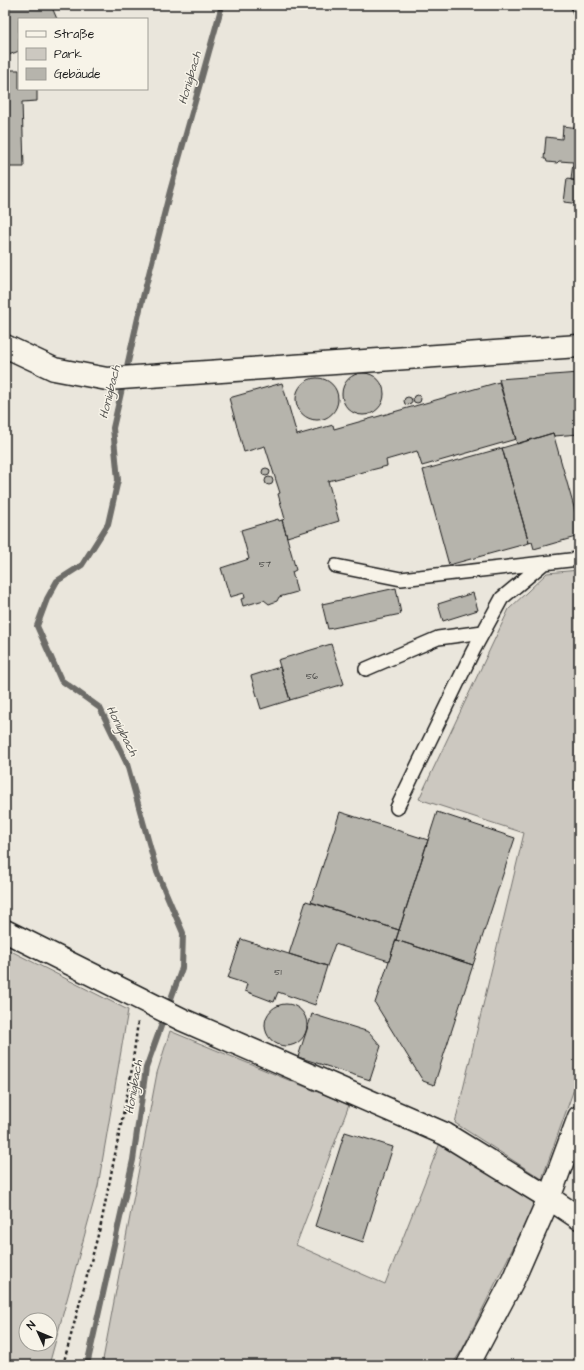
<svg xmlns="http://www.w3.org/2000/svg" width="584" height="1370" font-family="'Architects Daughter',sans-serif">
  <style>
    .green { fill: #ccc8c0; stroke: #74726e; fill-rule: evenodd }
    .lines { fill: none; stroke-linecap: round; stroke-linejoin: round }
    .stream { stroke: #6d6c68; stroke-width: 6 }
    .building { fill: #b6b4ac; stroke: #1c1c1c }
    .service-casing { stroke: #1c1c1c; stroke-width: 16 }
    .minor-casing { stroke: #1c1c1c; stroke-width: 25 }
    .primary-casing { stroke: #1c1c1c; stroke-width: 25 }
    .path { stroke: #1c1c1c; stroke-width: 2.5; stroke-dasharray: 3 3; stroke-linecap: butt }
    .service { stroke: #f7f3e8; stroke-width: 13 }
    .minor { stroke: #f7f3e8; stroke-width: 22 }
    .primary { stroke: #f7f3e8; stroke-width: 22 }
    .labels { text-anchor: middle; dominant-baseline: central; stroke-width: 3; stroke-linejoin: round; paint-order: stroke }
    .number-label { font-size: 9px; fill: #424240 }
    .water-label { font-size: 12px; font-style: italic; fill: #52514e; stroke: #f7f3e8 }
  </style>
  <rect width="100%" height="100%" fill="#eae6dc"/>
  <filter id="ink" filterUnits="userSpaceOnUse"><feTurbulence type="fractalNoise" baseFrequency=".025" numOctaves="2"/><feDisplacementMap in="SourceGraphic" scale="8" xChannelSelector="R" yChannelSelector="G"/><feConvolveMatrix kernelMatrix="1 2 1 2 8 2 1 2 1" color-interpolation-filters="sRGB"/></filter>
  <g filter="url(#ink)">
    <path class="green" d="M579 570V1075L542 1179 455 1123 524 833 419 799 509 609 547 573Z
      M5 948 128 1010 98 1186 49 1365H5ZM26 1320H50V1344H26Z
      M170 1031 349 1105 296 1245 385 1284 440 1143 536 1202 462 1350 452 1365H102L157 1073Z"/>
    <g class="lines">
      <path class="stream" d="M87 1365 133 1160 146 1068 182 968 183 933 157 872 127 764 100 708 61 680 37 626 47 599 57 581 82 565 108 524 118 480 113 428 140 309 170 191 222 5"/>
    </g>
    <path class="building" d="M5 5H51L57 19H19V51L6 56 5 54Z
      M570 5H579V32Z
      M5 70H19V89H37V101L22 102 24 167H5Z
      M563 126 579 128V181L571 180 573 162 559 161 557 163 547 162 546 159H544L546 137 562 139Z
      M567 179 579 181V204L564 202Z
      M579 373V434L554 436 553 433 517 444 499 379Z
      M342 394a21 21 0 1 1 42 0a21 21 0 1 1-42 0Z
      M296 399a21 21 0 1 1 42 0a21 21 0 1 1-42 0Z
      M499 382 516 439 422 466 417 451 386 460 387 466 328 481 339 521 287 537 282 520 285 519 278 494 280 493 265 446 244 452 229 398 282 383 297 435 333 425 334 429Z
      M413 399a4 4 0 1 1 8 0a4 4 0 1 1-8 0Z
      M404 401a4 4 0 1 1 8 0a4 4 0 1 1-8 0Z
      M553 433 579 525V536L534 549 532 542 529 543 502 448Z
      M502 448 529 543 449 565 423 470Z
      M262 472a4 4 0 1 1 8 0a4 4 0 1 1-8 0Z
      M265 481a4 4 0 1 1 8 0a4 4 0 1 1-8 0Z
      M278 519 279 521 282 520 296 570 292 572 297 592 279 597 277 601 269 604 264 600 243 606 241 599 245 598 244 593 230 597 221 568 249 559 241 530Z
      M396 588 401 614 328 629 322 604Z
      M473 593 478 610 443 621 438 604Z
      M331 644 344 684 290 700 278 660Z
      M280 667 290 700 261 709 251 676Z
      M340 812 428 840 399 930 311 902Z
      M437 812 515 838 473 965 396 940Z
      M306 901 399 930 389 961 335 944 327 966 289 954Z
      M241 939 327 966 315 1005 278 992 274 1002 245 991 247 984 228 978Z
      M396 940 473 965 434 1085 423 1081 375 1003Z
      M265 1025a21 21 0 1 1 42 0a21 21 0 1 1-42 0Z
      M312 1014 369 1032 381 1046 370 1080 298 1057Z
      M345 1132 393 1147 363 1242 315 1226Z"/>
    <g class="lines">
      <defs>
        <path id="service" d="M336 566 401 579 579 559
          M366 669 438 638 483 632
          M397 808 473 651 502 598 544 563"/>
        <path id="minor" d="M5 346 54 369 107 379 579 346
          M5 931 183 1020 445 1134 549 1198 579 1218"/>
        <path id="primary" d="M468 1365 513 1280 549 1198 579 1117"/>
      </defs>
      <use href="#service" class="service-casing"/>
      <use href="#minor" class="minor-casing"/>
      <use href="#primary" class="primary-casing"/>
      <path class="path" d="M63 1365 101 1224 131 1075 138 1022"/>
      <use href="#service" class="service"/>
      <use href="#minor" class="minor"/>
      <use href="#primary" class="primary"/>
    </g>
  </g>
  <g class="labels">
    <g class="number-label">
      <text x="265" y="564">57</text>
      <text x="312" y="676">56</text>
      <text x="278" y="972">51</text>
    </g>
    <g class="water-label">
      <text transform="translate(190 78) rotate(-74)">Honigbach</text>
      <text transform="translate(110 392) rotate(-76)">Honigbach</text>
      <text transform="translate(122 731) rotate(63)">Honigbach</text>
      <text transform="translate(134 1087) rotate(-80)">Honigbach</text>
    </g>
  </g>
  <rect width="584" height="1370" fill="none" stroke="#f7f3e8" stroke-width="20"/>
  <rect x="10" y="10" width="564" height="1350" fill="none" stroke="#1c1c1c" stroke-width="1.5" filter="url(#ink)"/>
  <rect x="18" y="18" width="130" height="72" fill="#f7f3e8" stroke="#9f9d96"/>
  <rect x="26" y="31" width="20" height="6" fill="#f7f3e8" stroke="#9f9d96"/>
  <text x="54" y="38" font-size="12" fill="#1c1c1c">Straße</text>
  <rect x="26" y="48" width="20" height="12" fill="#ccc8c0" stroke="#9f9d96"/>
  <text x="54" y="58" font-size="12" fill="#1c1c1c">Park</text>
  <rect x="26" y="68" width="20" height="12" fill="#b6b4ac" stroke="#9f9d96"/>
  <text x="54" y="78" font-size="12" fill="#1c1c1c">Gebäude</text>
  <g transform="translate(38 1332) rotate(314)"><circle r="19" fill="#f7f3e8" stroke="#9f9d96"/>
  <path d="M0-3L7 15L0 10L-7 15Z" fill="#1c1c1c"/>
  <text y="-6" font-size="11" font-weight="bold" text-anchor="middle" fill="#1c1c1c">N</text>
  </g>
</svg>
